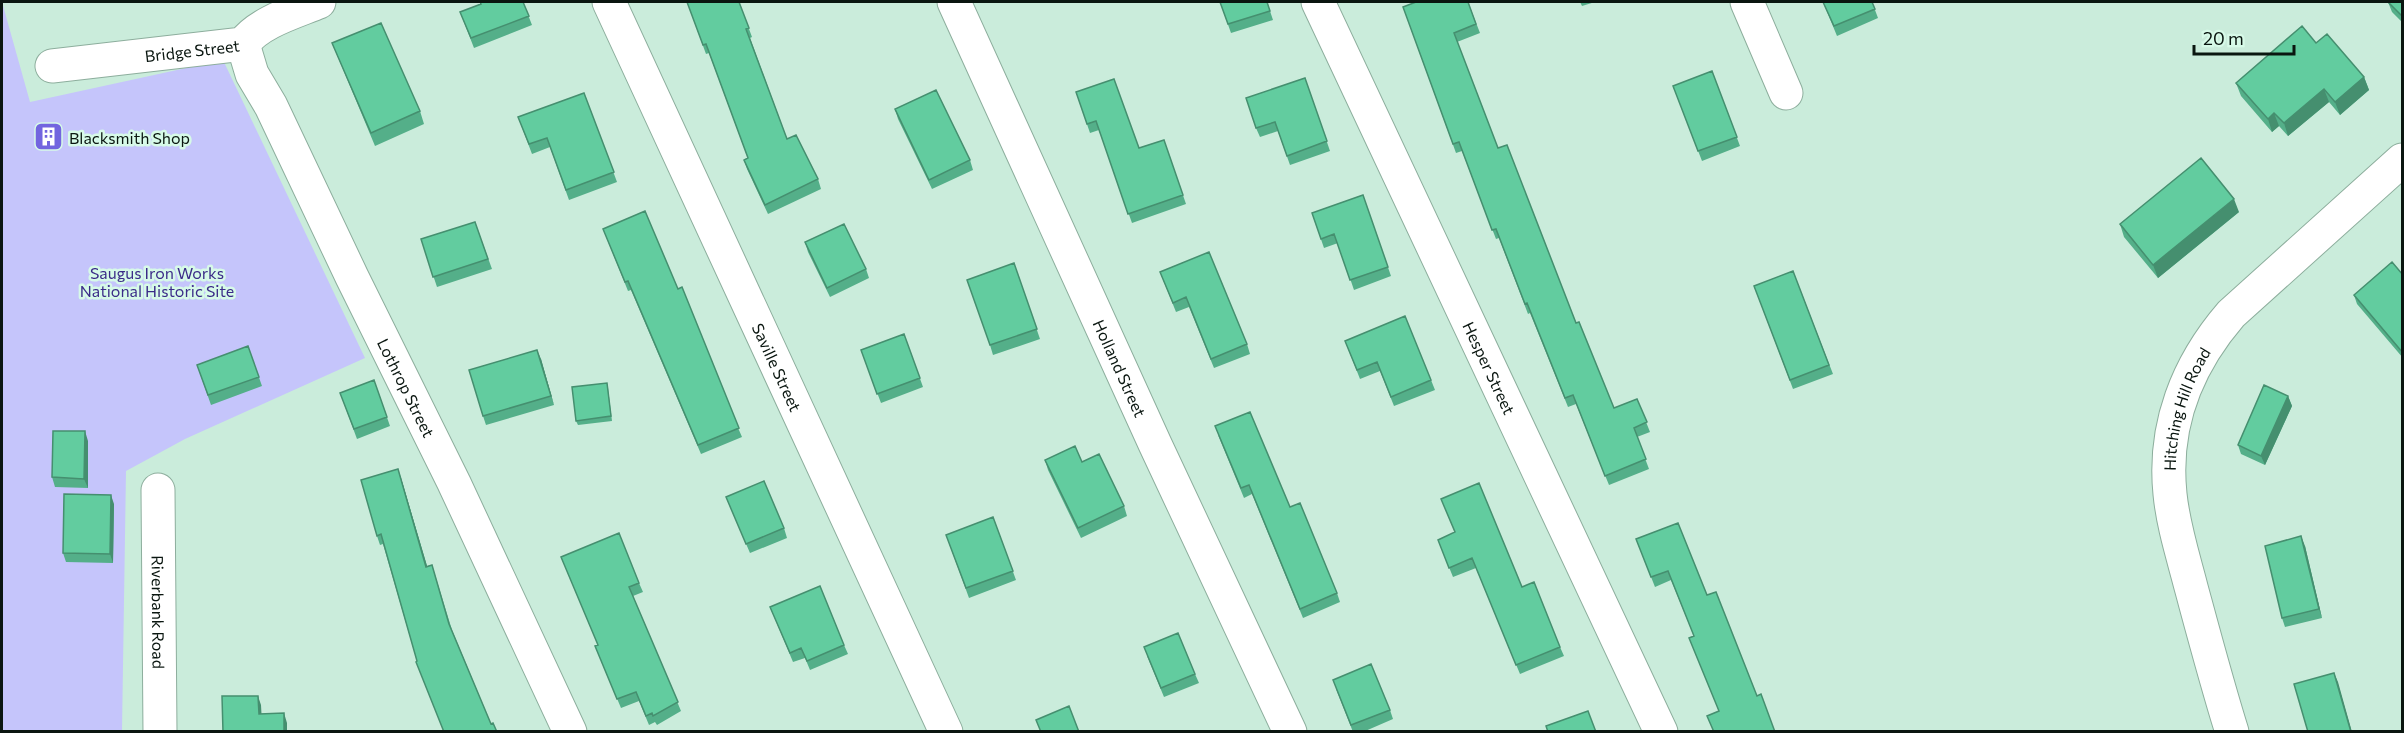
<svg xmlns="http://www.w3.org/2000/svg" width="2404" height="733" font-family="Commissioner,sans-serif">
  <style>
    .green { fill: #c5c5fb }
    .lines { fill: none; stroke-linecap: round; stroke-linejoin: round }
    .street-casing { stroke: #8dae9d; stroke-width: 35 }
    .street { stroke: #fff; stroke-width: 33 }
    .wall { fill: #54af89 }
    .shaded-wall { fill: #458f6f }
    .building { fill: #62cc9f; stroke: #458f6f; stroke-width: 1.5 }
    .labels { text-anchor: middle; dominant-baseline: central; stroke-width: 5; stroke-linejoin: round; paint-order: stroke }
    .street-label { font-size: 16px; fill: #0a1610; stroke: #d7fae8 }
    .poi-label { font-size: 16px; fill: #0a1610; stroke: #d7fae8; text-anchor: start }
    .park-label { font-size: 16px; fill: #3b2b88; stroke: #d7fae8 }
  </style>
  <rect width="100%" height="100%" fill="#caecdb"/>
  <path class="green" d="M2 2 30 102 223 60 365 358 185 439 126 471 122 731H2Z"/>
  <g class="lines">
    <defs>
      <g id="street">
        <path id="s1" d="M609 2 946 732"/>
        <path id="s2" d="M954 2 1155 444 1290 732"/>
        <path id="s3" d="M1318 2 1661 732"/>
        <path d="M1747 2 1786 93"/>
        <path id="s4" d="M243 44 252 74 271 106 352 277 454 483 570 732"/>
        <path id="s5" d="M52 66 243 44C259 22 295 12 319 2"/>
        <path id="s6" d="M158 490 160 732"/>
        <path id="s7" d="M2232 732C2217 684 2204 635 2191 587 2183 556 2173 525 2170 494 2163 426 2187 365 2231 314L2402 160"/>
      </g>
    </defs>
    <use href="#street" class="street-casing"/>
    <use href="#street" class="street"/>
  </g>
  <path class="wall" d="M523 2 532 25 474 48 460 12Z
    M687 2H739L752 37 750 38 787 139 818 179 821 189 768 214 747 169 744 160 748 158 709 53 706 54Z
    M1220 2H1267L1273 20 1231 33Z
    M1468 2 1480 33 1457 42 1498 148 1614 408 1637 399 1650 432 1637 437 1649 469 1609 485 1576 404 1568 407 1530 313 1528 314 1499 238 1496 239 1462 151 1456 153 1403 7Z
    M1580 2H1595L1582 6Z
    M1823 2H1872L1878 18 1837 36Z
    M2388 2H2403V23L2392 12Z
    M332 43 420 111 424 124 375 146Z
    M2316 43 2364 77 2369 90 2340 115 2329 102 2288 136 2279 126 2272 132 2241 96 2236 83Z
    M1712 71 1740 146 1702 161 1673 86Z
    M1305 78 1330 151 1290 165 1278 131 1260 137 1256 128Z
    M1076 92 1139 148 1164 140 1186 204 1132 223 1099 130 1090 133Z
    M584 93 617 182 569 200 550 147 532 154 518 117Z
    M895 109 970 160 973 170 932 189 898 119Z
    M1363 195 1391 276 1354 290 1338 243 1324 248 1312 213Z
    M2239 212 2158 278 2124 237 2120 224Z
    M475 222 492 269 437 287 421 239Z
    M603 229 678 289 742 437 701 454 631 290 628 291Z
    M805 242 866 269 869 278 830 297 808 252Z
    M1014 263 1040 339 993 355 990 345Z
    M1793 271 1833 374 1793 389 1754 286Z
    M1160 272 1247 344 1250 354 1214 368 1189 307 1176 312Z
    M2403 275V358L2357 304 2354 295Z
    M904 334 923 387 881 403 861 350Z
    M1345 341 1431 380 1435 390 1394 406 1380 371 1360 379Z
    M248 346 262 386 211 405 197 365Z
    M541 359 554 405 486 425 483 416Z
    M374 380 390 426 357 439 340 393Z
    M607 383 608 388 612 421 578 425 576 421Z
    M2288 396 2292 406 2265 465 2241 454 2238 445Z
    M1218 435 1290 507 1337 593 1340 602 1303 618 1252 494 1244 498Z
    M88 441V488L55 487 52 477Z
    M1045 460 1082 462 1124 506 1127 516 1081 538 1048 470Z
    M401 478 427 566 432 565 452 630 491 724 497 732 417 661 383 544 380 545 377 536Z
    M726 497 784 528 787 538 750 553Z
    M114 504 113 563 66 562 63 553Z
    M993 517 1016 580 969 598 946 535Z
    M1678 523 1694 636 1671 580 1655 587 1636 539Z
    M1438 540 1522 587 1560 647 1564 656 1520 674 1476 568 1453 577Z
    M2305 546 2322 618 2285 627 2282 618Z
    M561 557 639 583 643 592 633 596 681 711 657 725 655 722 649 725 639 701 621 708 595 646 598 645Z
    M770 607 844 645 848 654 810 670 805 658 793 662Z
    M1147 656 1195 674 1199 683 1164 697Z
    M1336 689 1390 710 1393 719 1363 732H1353Z"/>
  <path class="shaded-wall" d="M2364 77 2369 90 2340 115 2335 102Z
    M2324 89 2329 102 2288 136 2284 123Z
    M2274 113 2279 126 2272 132 2268 119Z
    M2234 199 2239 212 2158 278 2153 265Z
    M537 350 541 359 554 405 551 396Z
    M2288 396 2292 406 2265 465 2261 456Z
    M85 431 88 441V488L84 479Z
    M398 469 401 478 430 576 426 567Z
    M111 495 114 504 113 563 110 554Z
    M2301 536 2305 546 2322 618 2319 609Z
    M2334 673 2338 682 2352 732H2351Z
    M258 696 261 705 262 723 259 714Z
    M284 713 287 723V732H284Z"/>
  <path class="building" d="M480 2H523L529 16 471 38 460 12 481 4Z
    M687 2H739L749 28 746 29 787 139 796 135 818 179 765 205 744 160 748 158 706 44 703 45Z
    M1220 2H1267L1270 11 1228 24Z
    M1416 2H1468L1476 24 1454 33 1498 148 1507 145 1576 323 1579 322 1614 408 1637 399 1647 422 1634 428 1646 459 1605 476 1573 395 1565 398 1527 303 1525 304 1496 229 1492 230 1459 142 1453 144 1403 7Z
    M1823 2H1872L1875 9 1834 26Z
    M2388 2H2403V17Z
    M381 23 420 111 371 133 332 43Z
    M2302 26 2316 43 2327 34 2364 77 2335 102 2324 89 2284 123 2274 113 2268 119 2236 83Z
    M1712 71 1737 137 1698 151 1673 86Z
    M1305 78 1327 141 1287 156 1275 122 1256 128 1246 98Z
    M1114 79 1139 148 1164 140 1183 195 1128 214 1096 121 1087 124 1076 92Z
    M936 90 970 160 929 180 895 109Z
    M584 93 614 172 566 190 547 138 529 144 518 117Z
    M2201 158 2234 199 2153 265 2120 224Z
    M1363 195 1388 267 1350 280 1334 234 1321 239 1312 213Z
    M645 211 678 289 682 287 739 428 698 445 628 281 625 282 603 229Z
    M475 222 488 259 433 277 421 239Z
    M844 224 866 269 827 288 805 242Z
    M1209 252 1247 344 1211 359 1186 297 1173 303 1160 272Z
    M2392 262 2403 275V353L2354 295Z
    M1014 263 1037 329 990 345 967 280Z
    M1793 271 1829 365 1790 380 1754 286Z
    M1405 316 1431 380 1391 397 1377 362 1357 370 1345 341Z
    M904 334 920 378 877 394 861 350Z
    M248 346 259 377 208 395 197 365Z
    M537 350 551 396 483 416 469 370Z
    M374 380 387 417 354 429 340 393Z
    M607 383 611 416 576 421 572 387Z
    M2264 385 2288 396 2261 456 2238 445Z
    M1250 412 1290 507 1300 503 1337 593 1300 609 1249 485 1241 488 1215 426Z
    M53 431H85L84 479 52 477Z
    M1075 446 1082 462 1099 454 1124 506 1078 528 1045 460Z
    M398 469 426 567 432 565 449 624 491 724 493 723 497 732H444L416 662 417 661 381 534 377 536 361 480Z
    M764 481 784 528 746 544 726 497Z
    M1479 483 1522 587 1534 582 1560 647 1516 665 1472 558 1449 568 1438 540 1455 532 1441 499Z
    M64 494 111 495 110 554 63 553Z
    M993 517 1013 571 966 588 946 535Z
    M1678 523 1707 595 1716 592 1757 696 1761 694 1775 732H1714L1707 716 1719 711 1689 638 1694 636 1668 571 1651 577 1636 539Z
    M619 533 639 583 629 587 678 702 653 716 652 713 646 716 636 692 617 699 595 646 598 645 561 557Z
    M2301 536 2319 609 2282 618 2265 546Z
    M820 586 844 645 807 661 801 648 790 653 770 607Z
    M1178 633 1195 674 1161 688 1144 647Z
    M1371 664 1390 710 1351 725 1333 680Z
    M2334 673 2351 732H2308L2294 684Z
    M222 696H258L259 714 284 713V732H223Z
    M1069 706 1079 732H1041L1036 720Z
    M1588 711 1596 732H1548L1546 726Z"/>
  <defs>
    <symbol id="building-square" viewBox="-11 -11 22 22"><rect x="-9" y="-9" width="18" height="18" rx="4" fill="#7265df" stroke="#d7fae8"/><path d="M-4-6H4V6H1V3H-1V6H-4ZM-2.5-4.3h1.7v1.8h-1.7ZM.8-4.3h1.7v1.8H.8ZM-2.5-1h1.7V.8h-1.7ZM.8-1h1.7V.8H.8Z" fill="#fff"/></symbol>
  </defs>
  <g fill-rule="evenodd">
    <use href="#building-square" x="32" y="120" width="33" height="33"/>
  </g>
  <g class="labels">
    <g class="street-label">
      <text stroke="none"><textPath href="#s5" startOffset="141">Bridge Street</textPath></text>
      <text stroke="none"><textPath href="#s1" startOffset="402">Saville Street</textPath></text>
      <text stroke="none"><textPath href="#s2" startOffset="402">Holland Street</textPath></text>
      <text stroke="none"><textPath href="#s3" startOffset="404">Hesper Street</textPath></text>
      <text stroke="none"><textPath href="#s4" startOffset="381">Lothrop Street</textPath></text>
      <text stroke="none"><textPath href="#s7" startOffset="334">Hitching Hill Road</textPath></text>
      <text stroke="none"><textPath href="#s6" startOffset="122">Riverbank Road</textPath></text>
    </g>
    <g class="poi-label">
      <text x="69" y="137">Blacksmith Shop</text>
    </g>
    <g class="park-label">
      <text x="157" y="272">Saugus Iron Works<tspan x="157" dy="18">National Historic Site</tspan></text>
    </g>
  </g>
  <rect width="2404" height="733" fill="none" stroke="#0a1610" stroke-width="6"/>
  <path d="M2194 45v9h100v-9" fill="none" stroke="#0a1610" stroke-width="3"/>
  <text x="2203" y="45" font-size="18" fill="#0a1610" stroke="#d7fae8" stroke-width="4.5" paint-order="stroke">20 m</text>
</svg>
